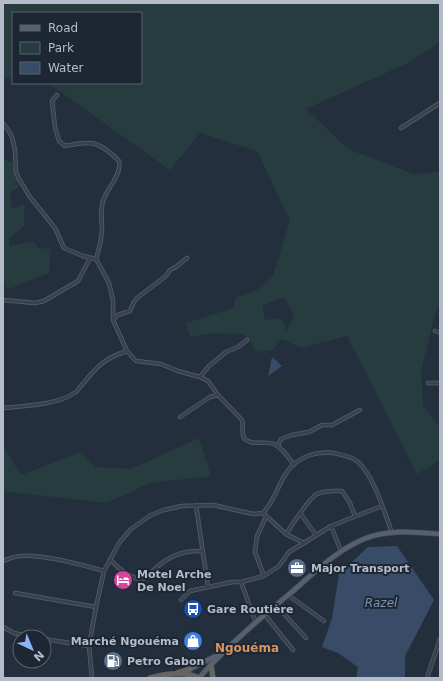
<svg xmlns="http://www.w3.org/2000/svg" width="443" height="681" font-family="'DejaVu Sans',sans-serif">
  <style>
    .green { fill: #263c3f; fill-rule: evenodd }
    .water { fill: #394c67 }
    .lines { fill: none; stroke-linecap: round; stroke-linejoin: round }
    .minor-casing { stroke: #565f6c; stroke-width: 4.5 }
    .primary-casing { stroke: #414a57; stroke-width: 6 }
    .trunk-casing { stroke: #434c59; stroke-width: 6 }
    .minor { stroke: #38414e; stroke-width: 3 }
    .primary { stroke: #56606e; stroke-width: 4.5 }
    .trunk { stroke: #656462; stroke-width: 5 }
    .labels { text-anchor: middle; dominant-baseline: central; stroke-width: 4; stroke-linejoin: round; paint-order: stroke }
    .poi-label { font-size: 11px; font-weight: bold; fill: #b4bcc9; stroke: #1d2633; text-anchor: start }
    .water-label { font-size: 12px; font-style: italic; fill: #7c92b1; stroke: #1d2633 }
    .neighbourhood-label { font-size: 12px; font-weight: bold; fill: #d59563; stroke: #1d2633 }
  </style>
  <rect width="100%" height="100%" fill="#242f3e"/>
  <path class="green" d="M3 3H440V42L408 63 306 109 348 149 413 174 440 172V303L434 318 421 370 423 406 440 428V460L417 474 347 336 301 348 282 339 272 350 256 352 250 341 244 334 213 333 190 337 186 323 233 308 236 298 258 289 273 276 290 220 257 151 200 133 170 170 48 83H141V13H13V76L3 80ZM284 297 294 316 287 331 281 318 265 320 262 306Z
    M3 157 4 160 12 162 19 187 10 193 12 209 24 204V226L9 238 10 246 33 241 38 248 51 249 49 273 7 290 3 281Z
    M199 438 211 476 150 483 107 503 3 491V446L21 475 81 452 96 467 131 469Z"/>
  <path class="water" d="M272 357 282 366 268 376Z
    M397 546 434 600 405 656V678H356L358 667 338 653 322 647 332 618 339 574 368 547Z"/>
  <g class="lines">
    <defs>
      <path id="minor" d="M57 95 52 101 55 127 59 141 65 146C92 140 99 141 119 161 122 175 107 188 103 201 100 211 102 221 102 232 101 241 99 250 96 259
        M3 123 9 131 12 137 15 150 16 172 19 179 30 197 55 228 64 248 83 256 96 259 109 283 113 300V320L127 351 136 361 161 364 178 371 200 377 208 381 218 395 242 420C244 425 241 433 244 438 252 447 265 440 274 444 283 448 288 457 294 465
        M401 128 440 103
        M3 300 35 303 44 301 78 281 90 258
        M113 320 118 315 130 311 134 302 137 298 166 276 170 270 176 267 187 258
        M435 331 440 333
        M200 377 209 366 226 352 238 347 247 340
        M428 383H440
        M3 408C25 406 58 405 76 392 94 371 99 360 127 351
        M180 417 210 397 218 395
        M278 446 281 439 292 435 309 432 322 425H332L360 410
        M196 505 208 587
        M300 513 316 535
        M331 526 341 551
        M286 534C292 525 309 498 317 494 324 490 334 491 342 491L350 503 355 516
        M304 543 331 526 382 506
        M110 559C118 569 128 576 140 580 147 579 151 572 157 567 169 556 185 550 202 551
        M3 561C8 559 15 556 21 556 42 554 83 565 104 571
        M264 576 255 552 257 536 266 517
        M241 582 256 623
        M15 593 96 607
        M288 595 324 621
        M181 600 190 591 232 582H241L264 576 279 566 289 552 304 543 286 534 263 513
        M276 605 306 638
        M265 615 293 650
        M3 627 14 633 30 637
        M44 639 89 646
        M92 678 89 646 96 607 104 571 119 543 131 529 151 515 164 510 182 506 213 505 253 514 263 513C277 499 279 477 294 464 305 455 320 451 334 453 342 455 350 456 357 461 373 474 385 513 392 533
        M427 678 440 639"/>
      <path id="primary" d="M187 678V672L190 669 218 655
        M199 678C227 646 260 618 293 591 315 572 337 550 364 539 388 529 415 532 440 534"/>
      <path id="trunk" d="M211 665 213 678
        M177 673 190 669
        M150 678C165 674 184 671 199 678"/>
    </defs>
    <use href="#minor" class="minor-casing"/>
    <use href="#primary" class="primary-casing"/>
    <use href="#trunk" class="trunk-casing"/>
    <use href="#minor" class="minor"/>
    <use href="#primary" class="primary"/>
    <use href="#trunk" class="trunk"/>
  </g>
  <defs>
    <symbol id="office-disc" viewBox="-11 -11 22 22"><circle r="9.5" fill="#5c6f8a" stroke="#1d2633"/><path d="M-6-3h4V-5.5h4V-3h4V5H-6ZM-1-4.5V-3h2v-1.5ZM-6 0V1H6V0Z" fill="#fff"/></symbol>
    <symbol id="hotel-disc" viewBox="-11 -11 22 22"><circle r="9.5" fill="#d1479c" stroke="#1d2633"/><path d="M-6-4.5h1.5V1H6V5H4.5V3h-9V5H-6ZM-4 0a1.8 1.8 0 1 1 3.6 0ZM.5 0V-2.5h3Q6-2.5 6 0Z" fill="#fff"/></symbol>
    <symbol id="bus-disc" viewBox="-11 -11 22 22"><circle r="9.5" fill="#1a4fb4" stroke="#1d2633"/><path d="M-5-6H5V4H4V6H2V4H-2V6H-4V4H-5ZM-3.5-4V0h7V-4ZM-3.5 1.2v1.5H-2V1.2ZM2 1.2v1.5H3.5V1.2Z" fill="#fff"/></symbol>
    <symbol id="shop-disc" viewBox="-11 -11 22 22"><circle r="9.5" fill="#3f7fe0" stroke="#1d2633"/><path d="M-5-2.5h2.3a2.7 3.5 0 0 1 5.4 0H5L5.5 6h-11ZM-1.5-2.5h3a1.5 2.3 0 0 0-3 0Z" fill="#fff"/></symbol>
    <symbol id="fuel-disc" viewBox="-11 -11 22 22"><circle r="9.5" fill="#5c6f8a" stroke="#1d2633"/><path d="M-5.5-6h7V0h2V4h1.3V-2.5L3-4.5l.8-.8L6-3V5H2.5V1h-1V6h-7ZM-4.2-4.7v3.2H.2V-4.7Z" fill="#fff"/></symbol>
  </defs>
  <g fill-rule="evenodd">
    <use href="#office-disc" x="286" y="557" width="22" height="22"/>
    <use href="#hotel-disc" x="112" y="569" width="22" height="22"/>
    <use href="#bus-disc" x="182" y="598" width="22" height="22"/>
    <use href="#shop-disc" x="182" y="630" width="22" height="22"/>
    <use href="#fuel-disc" x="102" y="650" width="22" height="22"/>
  </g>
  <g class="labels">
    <g class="poi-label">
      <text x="311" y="568">Major Transport</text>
      <text x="137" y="574">Motel Arche<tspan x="137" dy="13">De Noel</tspan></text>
      <text x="207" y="609">Gare Routière</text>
      <text x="179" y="641" text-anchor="end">Marché Ngouéma</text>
      <text x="127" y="661">Petro Gabon</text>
    </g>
    <g class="water-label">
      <text x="381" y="603">Razel</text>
    </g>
    <g class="neighbourhood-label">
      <text x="247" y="648">Ngouéma</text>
    </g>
  </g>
  <rect width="443" height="681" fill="none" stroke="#b4bcc9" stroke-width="8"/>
  <rect x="12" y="12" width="130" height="72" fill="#1d2633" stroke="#59626f"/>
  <rect x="20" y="25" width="20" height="6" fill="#56606e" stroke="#59626f"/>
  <text x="48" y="32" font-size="12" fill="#b4bcc9">Road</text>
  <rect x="20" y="42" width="20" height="12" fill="#263c3f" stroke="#59626f"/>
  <text x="48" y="52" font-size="12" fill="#b4bcc9">Park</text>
  <rect x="20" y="62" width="20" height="12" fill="#394c67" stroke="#59626f"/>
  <text x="48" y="72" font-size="12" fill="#b4bcc9">Water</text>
  <g transform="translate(32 649) rotate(136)"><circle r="19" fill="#1d2633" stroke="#59626f"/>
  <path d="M0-3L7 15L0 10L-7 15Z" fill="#8ab4f8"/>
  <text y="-6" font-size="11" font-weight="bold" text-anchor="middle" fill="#b4bcc9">N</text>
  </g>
</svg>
